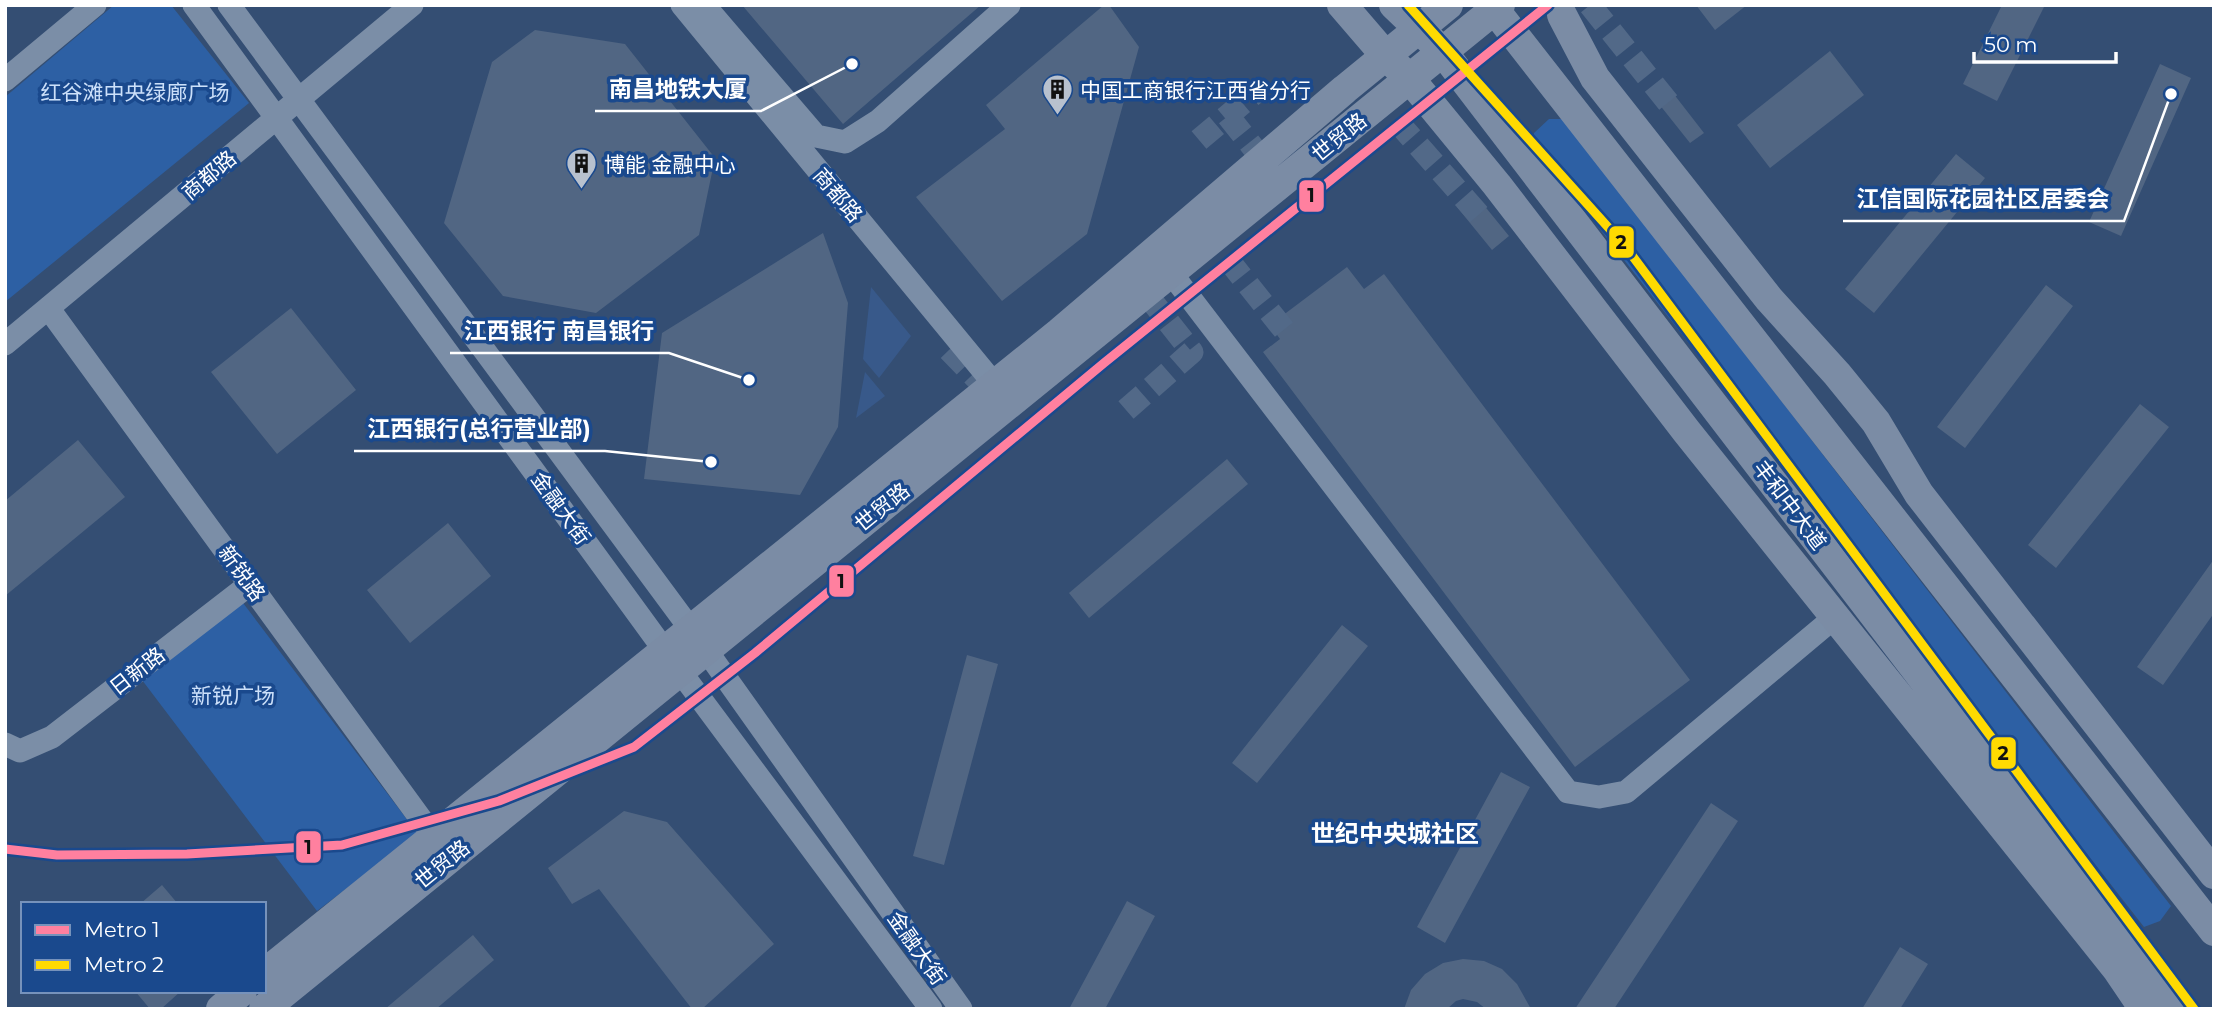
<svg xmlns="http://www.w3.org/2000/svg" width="2219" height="1014" font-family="Montserrat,'Noto Sans SC',sans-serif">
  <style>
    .green { fill: #2d60a4 }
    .water { fill: #38598a }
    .building { fill: #516683 }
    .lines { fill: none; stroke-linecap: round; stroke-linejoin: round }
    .minor-tunnel { stroke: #526988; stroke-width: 23; stroke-dasharray: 23 11; stroke-linecap: butt }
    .minor { stroke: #7b8ea7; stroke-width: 23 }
    .major { stroke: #7b8ca5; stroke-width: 30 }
    .metro-1-casing { stroke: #1a498d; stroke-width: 14 }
    .metro-2-casing { stroke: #1a498d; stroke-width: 14 }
    .metro-1 { stroke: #ff809f; stroke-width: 9 }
    .metro-2 { stroke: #ffda01; stroke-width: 9 }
    .labels { text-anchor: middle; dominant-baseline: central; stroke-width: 7; stroke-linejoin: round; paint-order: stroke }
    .poi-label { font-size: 21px; fill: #fff; stroke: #1a498d; text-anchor: start }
    .park-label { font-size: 21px; fill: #cce0fa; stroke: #1a498d }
    .street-label { font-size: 21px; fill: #fff; stroke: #1a498d }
    .quarter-label { font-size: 24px; font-weight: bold; fill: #fff; stroke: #1a498d }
    .leader { fill: none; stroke: #fff; stroke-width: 2.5 }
    .callout-dot { fill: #fff; stroke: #1a498d; stroke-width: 2.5 }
    .callout-label { font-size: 23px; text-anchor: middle; font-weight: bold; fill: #fff; stroke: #1a498d; stroke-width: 7; stroke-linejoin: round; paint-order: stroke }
    .line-badge { stroke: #1a498d; stroke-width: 2.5 }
    .pale-badge-label { font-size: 19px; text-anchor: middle; font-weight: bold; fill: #111 }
  </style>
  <rect width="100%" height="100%" fill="#344e73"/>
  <path class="green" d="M114 5H171L249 103 5 302V97Z
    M1549 119H1564L2171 906 2160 921 2144 927 1532 142 1534 133Z
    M240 599 418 834 317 911 139 676Z"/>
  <path class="water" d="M871 287 911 336 879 378 863 359Z
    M865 372 885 396 856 418Z"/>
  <path class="building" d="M742 5H981L843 124Z
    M1104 5H1109L1139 47 1087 234 1002 301 916 197 1005 129 986 105Z
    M1696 5H1747L1715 30Z
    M2002 5H2045L1997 101 1963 84Z
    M535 30 625 44 715 158 699 235 596 313 503 296 444 223 492 62Z
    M1830 51 1864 95 1770 168 1737 125Z
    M2160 64 2191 78 2121 236 2089 222Z
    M1673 93 1704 133 1690 143 1659 104Z
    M1956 154 1985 178 1874 313 1845 289Z
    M1474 193 1509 236 1492 250 1457 207Z
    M823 233 848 303 838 427 800 495 644 479 662 333Z
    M1347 267 1364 289 1384 274 1690 680 1575 767 1263 352 1280 339 1270 325Z
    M2046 285 2073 306 1965 448 1937 427Z
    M291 308 356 390 277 454 211 372Z
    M2140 404 2169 427 2056 568 2028 545Z
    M78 440 125 497 5 596V501Z
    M1227 459 1248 484 1089 618 1069 593Z
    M448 523 491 576 410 643 367 590Z
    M2214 559V613L2163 685 2137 667Z
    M1342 625 1368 646 1257 783 1232 763Z
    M967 655 998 664 944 865 913 856Z
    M1501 772 1530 787 1445 943 1417 927Z
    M1711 803 1738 821 1614 1009H1575Z
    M624 811 667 822 774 944 702 1009H692L599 889 572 904 548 868Z
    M162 885 178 904H140Z
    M1127 901 1155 916 1105 1009H1069Z
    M473 935 494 960 436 1009H385Z
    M1900 947 1928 964 1900 1009H1862Z
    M1463 959 1484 961 1502 969 1517 984 1531 1009H1486L1477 1002 1463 999 1456 1001 1447 1009H1404L1411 990 1425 974 1443 963Z
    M135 991H181L161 1009H150Z"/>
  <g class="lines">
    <path class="minor-tunnel" d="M1590 5 1675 111
      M1374 95 1480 216
      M1228 116 1271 170
      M1199 140 1262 87
      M1206 232 1289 336
      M949 350 978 380
      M1126 410 1192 352 1140 286"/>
    <path class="minor" d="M194 5 665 651 931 1009
      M229 5 706 650 961 1009
      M682 5 995 385
      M704 5 816 136 845 142 878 121 1009 5
      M5 80 95 5
      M1171 273 1568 792 1599 797 1626 792 1835 617
      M49 309 434 837
      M5 344 412 5
      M5 744 20 751 52 737 250 584"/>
    <path class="major" d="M1342 5 1385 55 1410 79 1497 185 1687 432 2117 969 2144 1009
      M1394 5 1443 52 2127 945 2180 1009
      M1491 5 2214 931
      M1562 15 1595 78 1769 299 1837 374 1876 422 1919 494 2214 874
      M264 974 1059 333 1345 89 1448 5
      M221 1009 242 991
      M264 1009 1500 5"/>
    <defs>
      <path id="metro-1" d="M5 849 57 855 187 854 342 845 499 801 634 747 755 653 1104 363 1548 5"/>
      <path id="metro-2" d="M1408 5 1625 246 2194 1009"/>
    </defs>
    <use href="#metro-1" class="metro-1-casing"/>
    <use href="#metro-2" class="metro-2-casing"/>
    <use href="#metro-1" class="metro-1"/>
    <use href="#metro-2" class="metro-2"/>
  </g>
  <defs>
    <symbol id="building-pin" viewBox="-11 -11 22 30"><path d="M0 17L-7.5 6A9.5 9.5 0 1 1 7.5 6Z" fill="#b8c1ce" stroke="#1a498d"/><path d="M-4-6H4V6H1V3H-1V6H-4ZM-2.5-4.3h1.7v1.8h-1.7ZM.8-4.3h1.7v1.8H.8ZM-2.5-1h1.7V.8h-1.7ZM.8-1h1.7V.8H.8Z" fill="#111"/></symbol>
  </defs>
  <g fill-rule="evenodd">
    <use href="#building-pin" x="1040" y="72" width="35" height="47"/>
    <use href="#building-pin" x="564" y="146" width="35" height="47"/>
  </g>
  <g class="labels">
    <g class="poi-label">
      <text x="1080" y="90">中国工商银行江西省分行</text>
      <text x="604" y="164">博能 金融中心</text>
    </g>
    <g class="park-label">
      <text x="135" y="92">红谷滩中央绿廊广场</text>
      <text x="233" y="695">新锐广场</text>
    </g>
    <g class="street-label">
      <text transform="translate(1339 137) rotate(-39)">世贸路</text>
      <text transform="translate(209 175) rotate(-40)">商都路</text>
      <text transform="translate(838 195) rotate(50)">商都路</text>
      <text transform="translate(1790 505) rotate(53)">丰和中大道</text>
      <text transform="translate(882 507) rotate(-39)">世贸路</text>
      <text transform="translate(561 508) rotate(54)">金融大街</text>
      <text transform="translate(242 573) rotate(54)">新锐路</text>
      <text transform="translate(137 671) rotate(-38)">日新路</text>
      <text transform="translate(442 864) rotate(-39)">世贸路</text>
      <text transform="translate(917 948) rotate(55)">金融大街</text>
    </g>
    <g class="quarter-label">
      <text x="1395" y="833">世纪中央城社区</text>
    </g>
  </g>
  <path class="leader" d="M852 64L761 111H595M2171 94L2124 221H1843M749 380L669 353H450M711 462L605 451H354"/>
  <g class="callout-dot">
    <circle cx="852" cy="64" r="7"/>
    <circle cx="2171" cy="94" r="7"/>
    <circle cx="749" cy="380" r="7"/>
    <circle cx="711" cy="462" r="7"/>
  </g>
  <g class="callout-label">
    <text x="678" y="97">南昌地铁大厦</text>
    <text x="1983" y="207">江信国际花园社区居委会</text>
    <text x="559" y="339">江西银行 南昌银行</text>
    <text x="479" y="437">江西银行(总行营业部)</text>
  </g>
  <g class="line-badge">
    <rect x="1298" y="179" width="27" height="34" rx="7" fill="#ff809f"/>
    <rect x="1608" y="225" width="27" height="34" rx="7" fill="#ffda01"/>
    <rect x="828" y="564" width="27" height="34" rx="7" fill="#ff809f"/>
    <rect x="1990" y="736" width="27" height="34" rx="7" fill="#ffda01"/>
    <rect x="295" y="830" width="27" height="34" rx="7" fill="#ff809f"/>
  </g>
  <g class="pale-badge-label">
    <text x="1311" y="202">1</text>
    <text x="1621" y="249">2</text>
    <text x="841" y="588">1</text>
    <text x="2003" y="760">2</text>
    <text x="308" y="854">1</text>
  </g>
  <rect width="2219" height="1014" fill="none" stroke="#ffffff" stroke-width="14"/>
  <rect x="21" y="902" width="245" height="91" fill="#1a498d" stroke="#7692bb" stroke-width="2"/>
  <rect x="35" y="925" width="35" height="10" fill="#ff809f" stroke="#7692bb" stroke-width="2"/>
  <text x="84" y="937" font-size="21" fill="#ffffff">Metro 1</text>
  <rect x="35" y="960" width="35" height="10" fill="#ffda01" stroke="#7692bb" stroke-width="2"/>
  <text x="84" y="972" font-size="21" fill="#ffffff">Metro 2</text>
  <path d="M1974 52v10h142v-10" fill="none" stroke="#ffffff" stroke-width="3.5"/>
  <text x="1984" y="52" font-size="21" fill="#ffffff" stroke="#1a498d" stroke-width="5" paint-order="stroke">50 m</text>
</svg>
